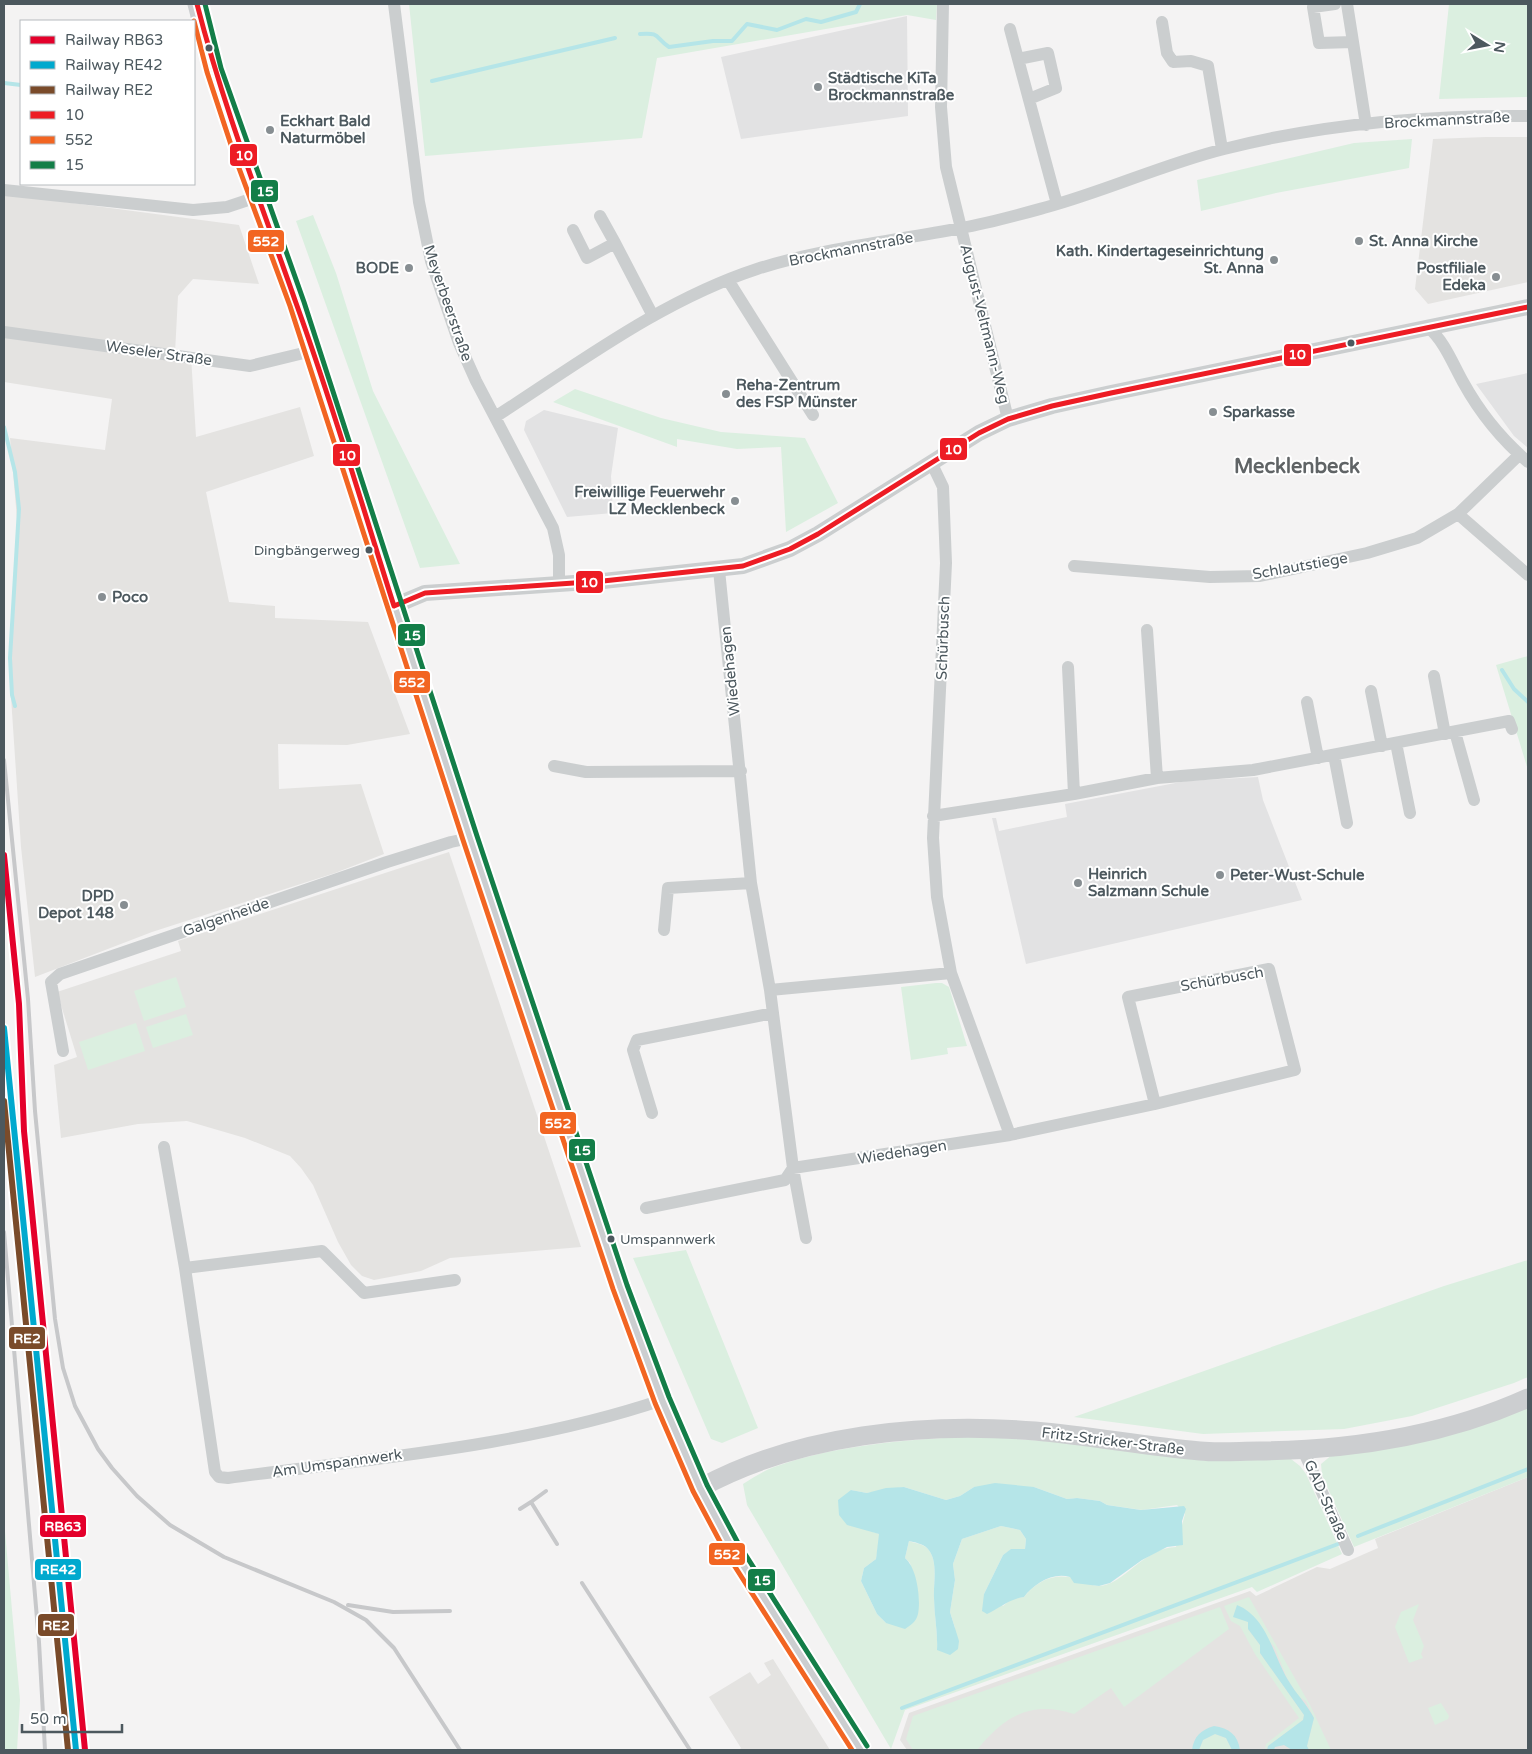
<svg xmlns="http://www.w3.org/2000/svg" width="1532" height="1754" font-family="'Varela Round',sans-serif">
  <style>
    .commercial { fill: #e4e3e1 }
    .education { fill: #e2e2e3 }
    .green { fill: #dbefe0; fill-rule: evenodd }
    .water { fill: #b5e5e8 }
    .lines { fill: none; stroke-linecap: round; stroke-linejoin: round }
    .stream { stroke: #b5e5e8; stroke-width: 4 }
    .minor { stroke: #cbcecf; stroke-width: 12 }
    .tertiary { stroke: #cbcecf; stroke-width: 16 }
    .secondary { stroke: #ccced0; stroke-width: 19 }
    .rail { stroke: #c7c8ca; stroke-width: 4 }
    .bus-1-casing { stroke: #fff; stroke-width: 9 }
    .bus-2-casing { stroke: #fff; stroke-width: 9 }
    .bus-3-casing { stroke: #fff; stroke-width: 9 }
    .bus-1 { stroke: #ed1c24; stroke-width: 5 }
    .bus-2 { stroke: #f26522; stroke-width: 5 }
    .bus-3 { stroke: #137e48; stroke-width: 5 }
    .rail-1-casing { stroke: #fff; stroke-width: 10 }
    .rail-2-casing { stroke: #fff; stroke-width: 10 }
    .rail-3-casing { stroke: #fff; stroke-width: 10 }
    .rail-1 { stroke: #e4002b; stroke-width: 6 }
    .rail-2 { stroke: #00a9ce; stroke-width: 6 }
    .rail-3 { stroke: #7a4b2a; stroke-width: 6 }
    .bus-dot { fill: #4c585e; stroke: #fff; stroke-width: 2 }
    .poi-dot { fill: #878e92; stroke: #fff; stroke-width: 2 }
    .labels { text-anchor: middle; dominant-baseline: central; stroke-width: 4; stroke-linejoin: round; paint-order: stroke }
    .bus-label { font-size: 14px; fill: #4c585e; stroke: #fff; text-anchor: end }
    .poi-label { font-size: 15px; font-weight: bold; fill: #4c585e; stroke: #fff; text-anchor: start }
    .street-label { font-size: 15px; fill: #4c585e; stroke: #fff }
    .district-label { font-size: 20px; font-weight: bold; fill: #606466; stroke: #fff }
    .line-badge { stroke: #fff; stroke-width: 2 }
    .badge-label { font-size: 14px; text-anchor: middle; font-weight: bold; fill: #fff }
  </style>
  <rect width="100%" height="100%" fill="#f4f3f3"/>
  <path class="commercial" d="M1486 137H1528V282L1428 304 1415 289 1433 139Z
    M4 194 239 225 259 284 193 279 178 296 175 353 191 356 196 437 300 407 314 456 206 492 229 602 275 606V618L368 622 410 734 347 745 278 744 279 789 361 784 384 854 335 873 152 932 35 977 21 847 10 682 17 519 10 438 105 450 112 399 4 382Z
    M449 852 581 1247 450 1258 421 1271 374 1280 362 1276 351 1265 338 1242 313 1185 301 1168 290 1156 245 1138 187 1121 138 1124 61 1138 54 1065 77 1057 57 992 181 951 178 941Z
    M1528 1477V1750H907L900 1740 909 1713 1250 1591 1256 1596 1317 1567 1330 1569 1378 1548 1375 1539Z
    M773 1659 830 1750H739L741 1748 709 1697 750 1672 758 1684 771 1675 764 1663Z"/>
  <path class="education" d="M907 16 908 116 741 139 721 57Z
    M1528 373V448L1514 436 1476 384Z
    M544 410 618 428 611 476 613 513 567 517 524 430 526 421Z
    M1258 777 1263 800 1302 900 1026 964 992 818H996L999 831 1067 817 1065 804 1186 781Z"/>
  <path class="green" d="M409 4H937L936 20 907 15 657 58 642 138 425 156Z
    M1449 4H1528V97L1439 99Z
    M1412 139 1409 168 1276 193 1201 211 1197 180 1354 143Z
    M313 215 336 273 373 391 460 564 420 568 296 221Z
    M575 389 661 418 721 432 805 438 838 503 786 532 781 447 737 449 677 439V447L553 402Z
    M1528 656V770L1496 665Z
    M176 977 186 1007 144 1021 134 991Z
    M936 983H942L949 987 967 1046 947 1048 948 1054 911 1060 901 987Z
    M186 1014 193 1035 153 1048 146 1027Z
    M136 1023 145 1051 88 1070 79 1042Z
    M686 1250 758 1428 722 1443 711 1439 633 1258Z
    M1528 1260V1377L1514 1383 1412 1416 1344 1429 1203 1434 1074 1417 1444 1286Z
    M1528 1403V1477L1354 1547 1322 1475 1321 1464 1333 1454Z
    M975 1436 1291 1459 1300 1466 1306 1474 1342 1554 1257 1592 1252 1587 905 1710 891 1749 747 1505 743 1484C753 1478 763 1471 774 1467 838 1444 907 1440 975 1436ZM904 1487 946 1500 960 1496 974 1487H1034L1067 1499 1077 1498 1100 1501 1107 1505 1142 1510 1177 1505 1185 1514 1176 1547C1145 1547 1122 1586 1099 1586 1092 1586 1083 1581 1077 1579 1056 1572 1037 1580 1024 1597L1011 1599 1003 1606 984 1594 1003 1555 1012 1549H1025L1026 1539 1020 1530 1001 1526 962 1539 953 1564 955 1580 950 1612 955 1628 937 1649C938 1632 934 1615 934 1598 933 1583 939 1560 927 1548 923 1544 914 1543 909 1541L905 1558 910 1563 917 1593 886 1623 877 1614 861 1581 864 1568 876 1559 880 1534 873 1532 851 1490 867 1493Z
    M4 1520 20 1700 17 1750H4Z
    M1249 1597 1310 1705 1331 1750H1309L1307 1746 1314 1718 1306 1701 1298 1696 1287 1678 1274 1646 1248 1622V1629L1260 1645V1653L1304 1715 1303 1720 1268 1746 1265 1750 1266 1744 1299 1718 1255 1654 1240 1626 1231 1621 1224 1606Z
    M1419 1604 1413 1620 1424 1646 1421 1654 1423 1658 1409 1663 1395 1627 1401 1612Z
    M1220 1607 1229 1629 1124 1707 1111 1688 1074 1714C1030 1700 1004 1717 977 1750H913L906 1739 913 1716Z
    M1441 1703 1449 1716 1448 1719 1435 1725 1428 1708Z
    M1215 1734 1226 1738 1232 1750H1199L1203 1740Z"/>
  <path class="water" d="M995 1483 1034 1487 1067 1499 1077 1498 1100 1501 1107 1505 1141 1510 1184 1506 1186 1509 1182 1521 1183 1545 1167 1547 1142 1560 1110 1583 1099 1586 1074 1583 1070 1577C1052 1572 1034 1584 1024 1597 1009 1599 1000 1608 987 1614L982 1611 984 1594 1003 1555 1011 1549H1025L1026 1539 1020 1530 1001 1526 962 1539 953 1564 955 1580 950 1612 959 1641 958 1649 950 1655 937 1650C938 1632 934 1615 934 1598 933 1583 939 1560 927 1548 923 1544 914 1542 909 1541L905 1558C917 1568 921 1599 918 1614 916 1622 911 1625 905 1629L886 1623 877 1614 861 1581 864 1568 876 1559 879 1534 847 1525 839 1515 838 1500 851 1490 867 1493 886 1488 904 1487 946 1500 960 1496 974 1487Z
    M1237 1605C1267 1617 1273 1655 1288 1680 1296 1694 1307 1704 1314 1718L1307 1746 1309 1750H1292L1284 1745 1275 1747 1274 1750H1267L1268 1746 1303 1720 1304 1715 1260 1653V1645L1248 1629V1622L1233 1617Z
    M1214 1726C1229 1728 1238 1735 1240 1750H1232L1226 1738 1215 1734 1203 1740 1199 1750H1192C1194 1736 1201 1730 1214 1726Z"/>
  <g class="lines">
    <path class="stream" d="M640 34C661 32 655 38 669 47L713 41H732L747 24 777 30 806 19 821 22 856 12 860 4
      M432 81 615 38
      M4 83 21 85
      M4 427 15 472 19 509 10 658 12 695 15 706
      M1502 670 1514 689 1528 702
      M1358 1536 1528 1469
      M902 1708 1338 1544"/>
    <path class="minor" d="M394 4 419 202 431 261 459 343 476 381 553 528 559 555V584
      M943 4 941 107 946 167 1008 419
      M1335 4 1313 7 1319 43 1353 42 1366 125
      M1347 4 1353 42
      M1162 22 1167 53 1173 62 1191 61 1208 66 1222 149
      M1010 29 1057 204
      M1018 59 1048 53 1056 88 1029 99
      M4 190 193 210 227 207 257 197
      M600 216 615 243
      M573 230 587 258 615 243 653 316
      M728 280 813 415
      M1428 327C1444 341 1452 362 1463 382 1480 413 1501 439 1528 462
      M4 332 250 366 312 351
      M495 417C579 363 662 300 757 269 823 248 894 241 961 228 990 223 1018 215 1047 207 1106 191 1164 164 1224 149 1322 124 1427 115 1528 116
      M931 462 943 487 946 563 933 838 937 897 951 973 1010 1135 1155 1104 1295 1070 1269 969 1128 997 1155 1104
      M1458 514 1528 575
      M1074 566 1210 577 1260 576 1367 553 1417 538 1458 514 1519 455
      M719 570 751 883 770 990 793 1168 806 1238
      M1147 630 1157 778
      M1068 667 1074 794
      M1434 676 1445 734
      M1371 691 1382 746
      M1307 702 1318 758
      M1455 732 1474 800
      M1396 743 1410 813
      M1334 755 1347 823
      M554 766 586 772 741 771
      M933 816 1074 794 1157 778 1253 770 1509 721 1512 729
      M664 930 668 888 751 883
      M770 990 951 973
      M63 1051 51 982 60 974 387 862 451 842 470 838
      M652 1113 633 1050 637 1040 773 1013
      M164 1147 185 1268 215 1472 219 1477 228 1478C374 1458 522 1447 662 1400
      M646 1208 785 1180 793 1168 1010 1135
      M185 1268 322 1251 364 1293 455 1280
      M1303 1450 1348 1550"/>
    <path class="tertiary" d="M394 606 425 593 603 581 743 566 790 549 818 534 979 433 1008 419 1052 406 1111 393 1528 307"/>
    <path class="secondary" d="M197 4 214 70 243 157 297 304 470 838 620 1287 662 1400 700 1488 732 1547 861 1750
      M700 1488C799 1434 924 1422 1035 1431 1090 1436 1145 1446 1200 1451 1219 1453 1240 1451 1259 1451 1351 1450 1444 1436 1528 1398"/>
    <path class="rail" d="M4 760 28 999 35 1111 55 1319 63 1368 75 1406 98 1449 112 1468 137 1496 170 1525 224 1557 334 1602 366 1620 394 1648 460 1750
      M4 1232 39 1642 45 1750
      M531 1502 546 1491
      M520 1509 531 1502 557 1544
      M582 1583 690 1750
      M348 1605 393 1612 450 1611"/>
    <defs>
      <path id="bus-1" d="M197 4C223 106 261 203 296 303 332 402 362 505 394 606
        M394 606 425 593 603 581 743 566 790 549 818 534 979 433 1008 419 1052 406 1111 393 1528 307"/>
      <path id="bus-2" d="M194 21 207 72 236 160 290 306 463 840 613 1289 655 1403 693 1491 725 1551 852 1750"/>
      <path id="bus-3" d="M205 4 221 68 304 302 477 836 627 1285 669 1397 707 1485 738 1543 867 1746"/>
    </defs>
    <use href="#bus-1" class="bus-1-casing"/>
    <use href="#bus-2" class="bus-2-casing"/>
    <use href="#bus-3" class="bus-3-casing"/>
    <use href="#bus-1" class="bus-1"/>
    <use href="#bus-2" class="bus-2"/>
    <use href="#bus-3" class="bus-3"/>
    <defs>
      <path id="rail-1" d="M4 855 19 1004 24 1131 85 1750"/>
      <path id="rail-2" d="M4 1028 76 1750"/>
      <path id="rail-3" d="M4 1101 68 1750"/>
    </defs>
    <use href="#rail-1" class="rail-1-casing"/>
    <use href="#rail-2" class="rail-2-casing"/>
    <use href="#rail-3" class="rail-3-casing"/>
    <use href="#rail-1" class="rail-1"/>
    <use href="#rail-2" class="rail-2"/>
    <use href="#rail-3" class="rail-3"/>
  </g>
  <g class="bus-dot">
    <circle cx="209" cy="48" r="4.5"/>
    <circle cx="1351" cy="343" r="4.5"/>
    <circle cx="369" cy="550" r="4.5"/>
    <circle cx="611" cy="1239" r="4.5"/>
  </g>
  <g class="poi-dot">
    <circle cx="818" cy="87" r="5"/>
    <circle cx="270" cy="130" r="5"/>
    <circle cx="1359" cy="241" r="5"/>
    <circle cx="1274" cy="260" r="5"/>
    <circle cx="409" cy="268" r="5"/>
    <circle cx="1496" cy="277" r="5"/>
    <circle cx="726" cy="394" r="5"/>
    <circle cx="1213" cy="412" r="5"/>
    <circle cx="735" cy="501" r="5"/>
    <circle cx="102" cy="597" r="5"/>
    <circle cx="1220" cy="875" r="5"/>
    <circle cx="1078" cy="883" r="5"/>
    <circle cx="124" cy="905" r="5"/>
  </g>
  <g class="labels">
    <g class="bus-label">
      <text x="360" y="550">Dingbängerweg</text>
      <text x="620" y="1239" text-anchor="start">Umspannwerk</text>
    </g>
    <g class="poi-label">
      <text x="828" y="78">Städtische KiTa<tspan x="828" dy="17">Brockmannstraße</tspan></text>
      <text x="280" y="121">Eckhart Bald<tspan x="280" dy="17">Naturmöbel</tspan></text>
      <text x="1369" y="241">St. Anna Kirche</text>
      <text x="1264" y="251" text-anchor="end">Kath. Kindertageseinrichtung<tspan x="1264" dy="17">St. Anna</tspan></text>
      <text x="399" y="268" text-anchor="end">BODE</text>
      <text x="1486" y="268" text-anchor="end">Postfiliale<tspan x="1486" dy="17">Edeka</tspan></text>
      <text x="736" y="385">Reha-Zentrum<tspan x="736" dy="17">des FSP Münster</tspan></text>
      <text x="1223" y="412">Sparkasse</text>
      <text x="725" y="492" text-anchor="end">Freiwillige Feuerwehr<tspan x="725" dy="17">LZ Mecklenbeck</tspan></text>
      <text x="112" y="597">Poco</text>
      <text x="1088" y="874">Heinrich<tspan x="1088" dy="17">Salzmann Schule</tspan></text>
      <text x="1230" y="875">Peter-Wust-Schule</text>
      <text x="114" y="896" text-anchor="end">DPD<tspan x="114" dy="17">Depot 148</tspan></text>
    </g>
    <g class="street-label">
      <text transform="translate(1447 120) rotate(-3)">Brockmannstraße</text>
      <text transform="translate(851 249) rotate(-11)">Brockmannstraße</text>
      <text transform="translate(448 303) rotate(71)">Meyerbeerstraße</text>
      <text transform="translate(985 324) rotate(76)">August-Veltmann-Weg</text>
      <text transform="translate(159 353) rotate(8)">Weseler Straße</text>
      <text transform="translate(1300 566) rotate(-10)">Schlautstiege</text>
      <text transform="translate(943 638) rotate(-88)">Schürbusch</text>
      <text transform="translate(730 671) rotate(-96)">Wiedehagen</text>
      <text transform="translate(226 917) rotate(-19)">Galgenheide</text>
      <text transform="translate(1222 979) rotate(-10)">Schürbusch</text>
      <text transform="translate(902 1152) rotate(-9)">Wiedehagen</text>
      <text transform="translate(1113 1441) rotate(7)">Fritz-Stricker-Straße</text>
      <text transform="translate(337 1463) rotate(-8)">Am Umspannwerk</text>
      <text transform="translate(1326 1500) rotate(66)">GAD-Straße</text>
    </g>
    <g class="district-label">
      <text x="1297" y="467">Mecklenbeck</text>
    </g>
  </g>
  <g class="line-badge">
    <rect x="229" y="143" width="29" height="24" rx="5" fill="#ed1c24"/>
    <rect x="250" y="179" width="29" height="24" rx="5" fill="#137e48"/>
    <rect x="247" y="229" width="38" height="24" rx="5" fill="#f26522"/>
    <rect x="1283" y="343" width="29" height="24" rx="5" fill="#ed1c24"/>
    <rect x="939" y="437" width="29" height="24" rx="5" fill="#ed1c24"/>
    <rect x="332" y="443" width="29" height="24" rx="5" fill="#ed1c24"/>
    <rect x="575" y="570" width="29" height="24" rx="5" fill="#ed1c24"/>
    <rect x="397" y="623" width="29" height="24" rx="5" fill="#137e48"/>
    <rect x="393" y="670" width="38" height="24" rx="5" fill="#f26522"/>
    <rect x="539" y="1111" width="38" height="24" rx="5" fill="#f26522"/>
    <rect x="568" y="1138" width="28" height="24" rx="5" fill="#137e48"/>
    <rect x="8" y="1326" width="38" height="24" rx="5" fill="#7a4b2a"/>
    <rect x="39" y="1514" width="48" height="24" rx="5" fill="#e4002b"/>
    <rect x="708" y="1542" width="38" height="24" rx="5" fill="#f26522"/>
    <rect x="34" y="1558" width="48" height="23" rx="5" fill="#00a9ce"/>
    <rect x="747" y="1568" width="29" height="24" rx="5" fill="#137e48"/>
    <rect x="37" y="1613" width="38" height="24" rx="5" fill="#7a4b2a"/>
  </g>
  <g class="badge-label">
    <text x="244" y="160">10</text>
    <text x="265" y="196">15</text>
    <text x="266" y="246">552</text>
    <text x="1297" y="359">10</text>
    <text x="953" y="454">10</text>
    <text x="347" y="460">10</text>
    <text x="589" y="587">10</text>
    <text x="412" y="640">15</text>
    <text x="412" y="687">552</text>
    <text x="558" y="1128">552</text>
    <text x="582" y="1155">15</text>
    <text x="27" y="1343">RE2</text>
    <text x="63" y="1531">RB63</text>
    <text x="727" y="1559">552</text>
    <text x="58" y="1574">RE42</text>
    <text x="762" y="1585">15</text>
    <text x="56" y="1630">RE2</text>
  </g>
  <rect width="1532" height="1754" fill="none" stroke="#4c585e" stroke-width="10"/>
  <rect x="20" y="20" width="175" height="165" fill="#ffffff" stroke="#b7bcbf"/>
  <rect x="30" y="36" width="25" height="8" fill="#e4002b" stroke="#b7bcbf"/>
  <text x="65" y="45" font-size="15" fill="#4c585e">Railway RB63</text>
  <rect x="30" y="61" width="25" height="8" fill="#00a9ce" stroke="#b7bcbf"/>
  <text x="65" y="70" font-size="15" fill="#4c585e">Railway RE42</text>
  <rect x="30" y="86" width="25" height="8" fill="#7a4b2a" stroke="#b7bcbf"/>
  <text x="65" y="95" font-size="15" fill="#4c585e">Railway RE2</text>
  <rect x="30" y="111" width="25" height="8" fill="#ed1c24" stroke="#b7bcbf"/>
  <text x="65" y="120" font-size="15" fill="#4c585e">10</text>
  <rect x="30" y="136" width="25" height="8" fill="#f26522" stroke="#b7bcbf"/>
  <text x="65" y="145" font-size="15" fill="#4c585e">552</text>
  <rect x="30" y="161" width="25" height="8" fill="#137e48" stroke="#b7bcbf"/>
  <text x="65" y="170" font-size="15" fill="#4c585e">15</text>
  <g transform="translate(1487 45) rotate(100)" stroke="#ffffff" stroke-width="4" paint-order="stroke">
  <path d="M0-4L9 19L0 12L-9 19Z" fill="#4c585e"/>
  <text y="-8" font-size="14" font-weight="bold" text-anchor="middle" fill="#4c585e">N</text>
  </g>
  <path d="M22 1724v8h100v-8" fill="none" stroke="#4c585e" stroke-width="2.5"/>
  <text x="30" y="1724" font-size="15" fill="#4c585e" stroke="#ffffff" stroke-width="4" paint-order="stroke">50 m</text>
</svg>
